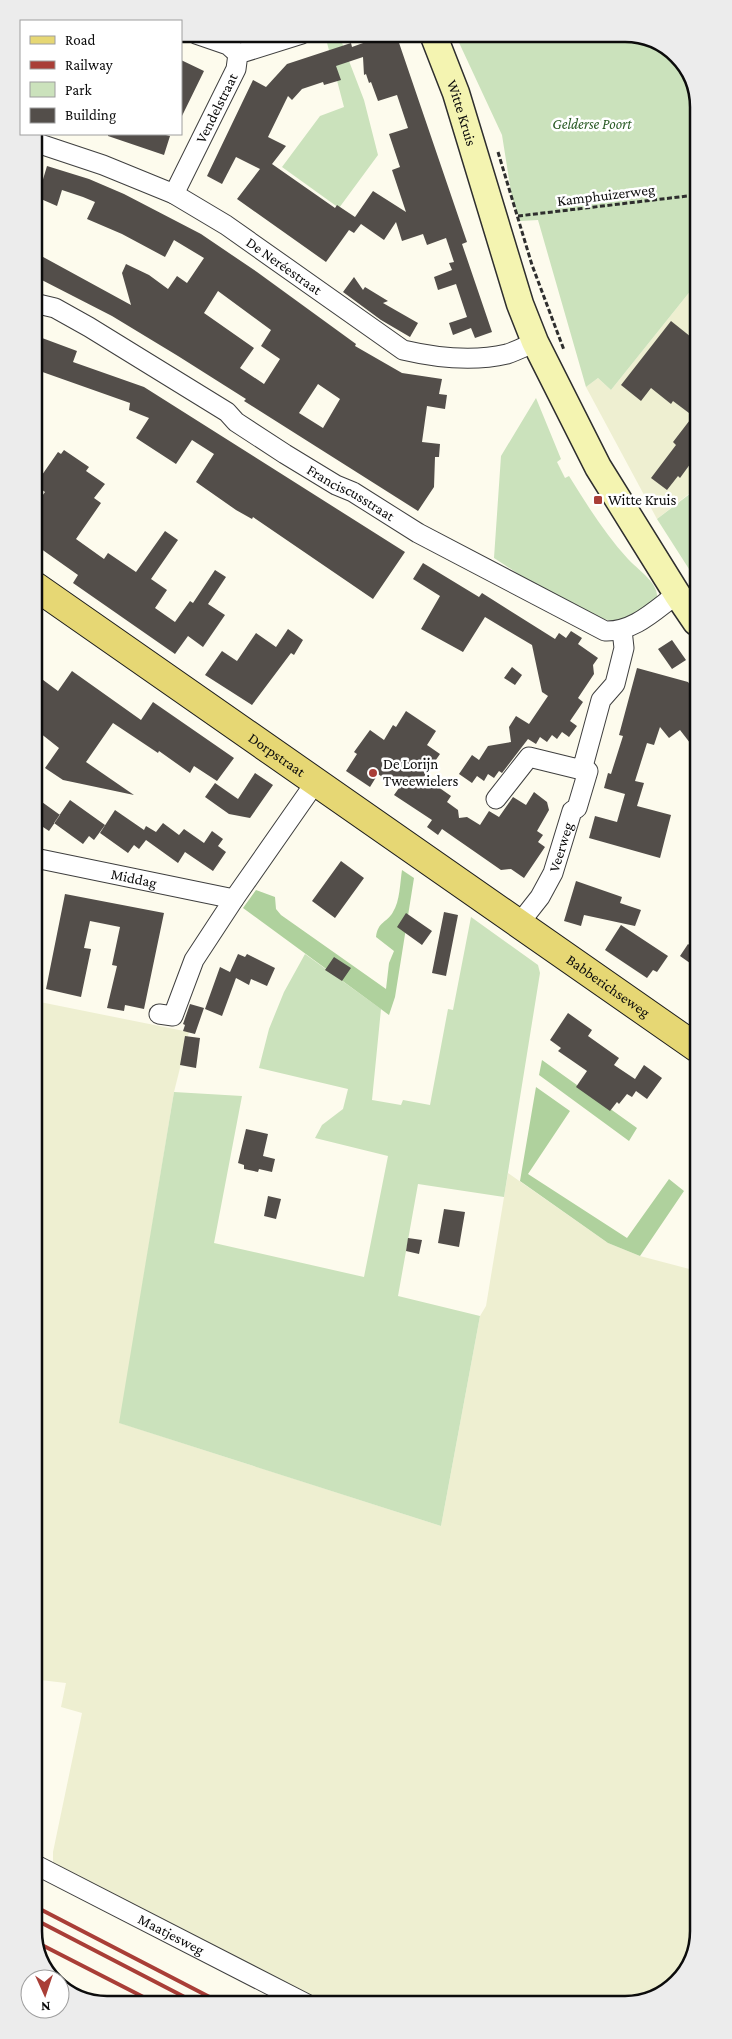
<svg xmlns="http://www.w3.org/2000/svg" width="732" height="2039" font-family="'Crimson Pro',serif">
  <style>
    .farmland { fill: #eeefd1 }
    .green { fill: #cbe2bc }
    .forest { fill: #afd19d }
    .building { fill: #534e4a; fill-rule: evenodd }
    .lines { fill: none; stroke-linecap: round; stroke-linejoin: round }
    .street-casing { stroke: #3f3f3f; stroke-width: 21 }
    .secondary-casing { stroke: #2e2e2e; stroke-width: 29 }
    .primary-casing { stroke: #1d1d1d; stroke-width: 30 }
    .path { stroke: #2e2e2e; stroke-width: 3; stroke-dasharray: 5 2.5; stroke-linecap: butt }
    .street { stroke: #fff; stroke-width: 19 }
    .secondary { stroke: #f4f4b1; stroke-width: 26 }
    .primary { stroke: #e6d774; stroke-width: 28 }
    .rail { stroke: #a93e37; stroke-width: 4 }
    .poi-dot { fill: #a93e37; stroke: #fff; stroke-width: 2 }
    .labels { text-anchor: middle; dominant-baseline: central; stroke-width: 5; stroke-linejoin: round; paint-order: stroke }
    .street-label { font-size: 15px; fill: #0c0c0c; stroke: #fff }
    .park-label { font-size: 15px; font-style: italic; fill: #2a5b25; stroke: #fff }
    .poi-label { font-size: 15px; fill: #0c0c0c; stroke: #fff; text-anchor: start }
    .rim { fill: none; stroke: #0c0c0c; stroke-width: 2.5 }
  </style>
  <rect width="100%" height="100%" fill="#fdfbed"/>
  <path class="farmland" d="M696 284V496L690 493 657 519 586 387 598 378 611 390Z
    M35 1001 189 1032 174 1092 120 1423 441 1526 480 1316 486 1306 508 1173 608 1243 640 1256 697 1271 698 1932 683 1976 644 2003 314 2004 53 1870V1852L82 1713 61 1707 66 1683 40 1680 36 1704Z"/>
  <path class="green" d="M455 34H630L670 49 696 88V284L611 390 598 378 586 387 538 220 520 221 512 198 502 135Z
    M339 35 364 100 378 155 339 208 282 167 320 116 344 107 326 39Z
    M536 398 561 459 557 462 565 478 569 476C587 505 605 534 628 559 637 569 659 583 657 598 649 604 639 617 629 620 596 631 523 576 494 558L501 456Z
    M691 493 696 496V580L657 519Z
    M471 917 538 965 540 973 504 1197 418 1184 398 1296 480 1316 441 1526 119 1423 174 1092 242 1096 214 1243 364 1277 388 1156 315 1138 322 1125 343 1109 348 1089 259 1068 269 1029 284 992 305 954 381 1009 372 1100 401 1105 403 1100 430 1105 448 1009 453 1010Z"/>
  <path class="forest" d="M402 870 414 878 395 997 389 1015 243 908 256 890 275 897 276 909 281 915 386 989 389 963 394 951 376 937C378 921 387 923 393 912 400 901 400 883 402 870Z
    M542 1060 637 1128 629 1141 539 1075Z
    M536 1087 570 1111 528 1174 627 1238 669 1179 684 1191 640 1256 608 1243 520 1181Z"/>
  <path class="building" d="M376 34H396L467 242 462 244 492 332 475 338 471 328 453 335 449 323 467 317 456 284 438 290 434 277 452 270 449 263 454 262 446 238 427 245 423 234 402 241 396 222 384 240 361 224 354 233 349 230 326 262 237 199 260 169 236 157 222 184 207 176 253 80 266 87 287 64 351 43 352 47 377 38ZM363 57 364 75 366 74 369 83 371 82 378 101 397 95 408 128 389 134 400 167 392 170 406 212 373 191 355 217 337 205 335 208 272 164 286 146 268 137 288 96 292 100 302 89 323 82 324 85 341 80 336 66Z
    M181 60 204 71 181 118Z
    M108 134H162L170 136 164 155 108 136Z
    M47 166 89 179 124 194 201 234 257 272 356 344 355 346 402 373 442 379 439 394 447 395 445 409 427 406 422 442 440 444 439 457H435L434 487 418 511 244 401 246 399 178 356 112 316 34 276V252L131 305 122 273 126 264 149 275 168 289 177 276 187 283 204 258 174 240 165 257 122 234 87 219 95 202 83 197 62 190 57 206 34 196V184L41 186ZM218 291 271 330 261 346 280 359 264 384 240 368 254 348 204 313ZM318 384 340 399 323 428 299 413Z
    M354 277 363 290 365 287 388 301 383 303 418 323 410 337 381 320 343 292Z
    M671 321 696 341V456L680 478 678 476 667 490 651 478 676 445 673 442 693 416 673 401 671 404 651 388 641 401 621 385Z
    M34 335 77 351 73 362 144 387 405 552 373 599 253 517 252 519 236 510 196 482 214 454 192 440 176 464 136 438 149 418 129 410 130 403 34 369Z
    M64 450 89 467 86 471 105 484 94 498 101 503 76 539 104 559 108 553 136 572 165 531 178 540 151 579 167 590 155 608 175 622 190 601 193 603 215 570 226 577 208 604 225 615 203 647 188 636 175 654 73 583 78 575 37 546 41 540 34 535V507L45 492 35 485 58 452 61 454Z
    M423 563 479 597 482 593 555 639 559 633 566 638 571 631 582 638 578 644 598 658 593 665 594 674 578 698 583 702 570 721 577 726 569 737 562 732 557 739 552 735 547 742 540 737 536 744 528 739 502 773 499 771 494 778 488 774 484 781 477 776 472 783 459 774 472 755 479 760 488 746 511 742 509 727 516 716 529 724 548 696 542 692 532 645 485 617 463 652 421 629 440 596 413 579Z
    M288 629 303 640 294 655 291 653 252 705 205 675 222 651 237 661 256 633 276 647Z
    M672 640 686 660 672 669 658 649Z
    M512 667 522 675 515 685 504 678Z
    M637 668 688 682 697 694V752L680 730 669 738 660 727 654 745 647 743 635 781 644 783 637 806 671 815 660 858 589 838 595 816 617 822 625 794 604 788 608 773 611 774 623 736 619 735Z
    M72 671 141 720 153 702 234 758 217 781 194 766 190 773 159 751 158 753 113 723 86 762 134 795 63 780 45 768 59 748 35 729V709L42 699 35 694V674L58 691Z
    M406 711 436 731 427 745 440 754 424 777 451 796 447 802 458 810 459 818 467 817 480 825 489 811 499 817 513 797 526 805 534 792 547 802 549 810 537 831 543 835 538 842 545 847 524 878 511 869 501 870 442 829 438 835 427 827 432 820 394 795 399 788 378 774 370 787 346 771 357 754 354 752 370 730 384 740 393 725 396 727Z
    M255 773 273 785 250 818 229 814 205 797 215 783 238 799Z
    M35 797 60 815 49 831 43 827 35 839Z
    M70 800 105 825 94 840 89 836 83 844 54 823Z
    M115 810 144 830 146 826 156 832 163 823 179 835 184 829 204 843 212 831 223 839 218 846 226 852 213 871 185 852 178 863 146 840 139 849 134 845 128 853 100 833Z
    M341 861 364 878 335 918 312 901Z
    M576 881 622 897 620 903 641 910 635 926 584 915 581 926 564 921Z
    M65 894 164 913 144 1009 125 1005 124 1011 107 1008 117 966 112 965 120 927 90 921 84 948 91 949 81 997 46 989Z
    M444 912 458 915 446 976 432 973Z
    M406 913 432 931 422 945 397 927Z
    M621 925 668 956 657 972 653 970 647 978 605 950Z
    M688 944 697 951V968L680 956Z
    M238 954 245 957 247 954 275 968 267 986 251 979 249 985 236 978 222 1016 205 1009 220 967 230 972Z
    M334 957 351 968 342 981 325 970Z
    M190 1004 204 1008 195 1034 183 1031 185 1025 183 1024Z
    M568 1013 592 1030 588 1036 619 1058 614 1065 635 1079 644 1065 662 1078 647 1099 636 1091 632 1097 627 1094 619 1104 617 1102 610 1111 576 1087 587 1071 558 1051 561 1048 550 1040Z
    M185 1036 200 1038 196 1068 180 1065Z
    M246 1129 268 1134 263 1156 275 1159 272 1172 259 1169 258 1172 244 1169V1165L238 1163Z
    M268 1196 281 1199 276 1219 264 1216Z
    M444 1209 465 1212 459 1247 438 1243Z
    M408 1238 422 1240 419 1254 406 1251Z"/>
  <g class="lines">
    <defs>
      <g id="street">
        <path d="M196 34 228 45 238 54"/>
        <path id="s1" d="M34 142 103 165 174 194 226 225 403 350C437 358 473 362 507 354 516 351 526 346 535 342"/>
        <path id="s2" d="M174 194 236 69 238 54 302 34"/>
        <path id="s3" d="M34 303 55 308 89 327 227 412 236 422 285 454 336 485 353 492 418 533 605 631C634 632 655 610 677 594"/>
        <path d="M496 799 529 757 582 770 601 700 615 684 624 648 622 630"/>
        <path id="s4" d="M35 858 234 899"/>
        <path id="s5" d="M518 925 540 897 553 873 572 811 577 808 588 771 582 770"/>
        <path d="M159 1014 173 1016 194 960 234 899 315 783"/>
        <path id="s6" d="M36 1865 307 2004"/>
      </g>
      <g id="secondary">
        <path id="s7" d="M433 34 456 93 520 304 535 342 598 467 677 594 696 622"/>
      </g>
      <g id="primary">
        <path id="s8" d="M35 586 697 1048"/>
      </g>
    </defs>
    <use href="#street" class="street-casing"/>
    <use href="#secondary" class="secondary-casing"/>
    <use href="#primary" class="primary-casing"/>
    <path class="path" d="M498 152 532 265 564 350
      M518 216 696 195"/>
    <use href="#street" class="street"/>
    <use href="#secondary" class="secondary"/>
    <use href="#primary" class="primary"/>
    <path class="rail" d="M36 1907 225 2005
      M36 1920 200 2005
      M36 1942 159 2005"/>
  </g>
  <g class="poi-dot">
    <rect x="593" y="495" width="10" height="10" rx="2.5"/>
    <circle cx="373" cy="773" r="5"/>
  </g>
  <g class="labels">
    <g class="street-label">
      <text stroke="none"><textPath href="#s2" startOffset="96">Vendelstraat</textPath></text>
      <text stroke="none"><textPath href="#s7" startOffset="84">Witte Kruis</textPath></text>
      <text transform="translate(606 195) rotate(-7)">Kamphuizerweg</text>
      <text stroke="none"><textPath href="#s1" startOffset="281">De Neréestraat</textPath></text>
      <text stroke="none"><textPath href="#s3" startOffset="371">Franciscusstraat</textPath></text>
      <text stroke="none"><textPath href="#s8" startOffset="295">Dorpstraat</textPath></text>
      <text stroke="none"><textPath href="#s5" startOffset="90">Veerweg</textPath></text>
      <text stroke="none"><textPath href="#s4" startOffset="101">Middag</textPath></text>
      <text stroke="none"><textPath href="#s8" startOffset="699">Babberichseweg</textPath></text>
      <text stroke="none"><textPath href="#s6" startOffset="152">Maatjesweg</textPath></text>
    </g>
    <g class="park-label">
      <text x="592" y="124">Gelderse Poort</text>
    </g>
    <g class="poi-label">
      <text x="608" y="500">Witte Kruis</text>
      <text x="383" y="764">De Lorijn<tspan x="383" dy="17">Tweewielers</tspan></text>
    </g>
  </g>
  <path d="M0 0H732V2039H0ZM107 42H625A65 65 0 0 1 690 107V1931A65 65 0 0 1 625 1996H107A65 65 0 0 1 42 1931V107A65 65 0 0 1 107 42Z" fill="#ececec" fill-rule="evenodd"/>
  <path class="rim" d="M107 42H625A65 65 0 0 1 690 107V1931A65 65 0 0 1 625 1996H107A65 65 0 0 1 42 1931V107A65 65 0 0 1 107 42Z"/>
  <rect x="20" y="20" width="162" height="115" fill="#ffffff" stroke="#9e9e9e"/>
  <rect x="30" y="36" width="25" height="8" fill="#e6d774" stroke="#9e9e9e"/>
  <text x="65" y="45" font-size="15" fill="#0c0c0c">Road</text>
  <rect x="30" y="61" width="25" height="8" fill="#a93e37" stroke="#9e9e9e"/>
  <text x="65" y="70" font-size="15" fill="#0c0c0c">Railway</text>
  <rect x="30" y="82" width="25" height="15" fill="#cbe2bc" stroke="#9e9e9e"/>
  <text x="65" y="95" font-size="15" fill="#0c0c0c">Park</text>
  <rect x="30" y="108" width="25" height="15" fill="#534e4a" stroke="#9e9e9e"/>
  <text x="65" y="120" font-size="15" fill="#0c0c0c">Building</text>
  <g transform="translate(45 1994) rotate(177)"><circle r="24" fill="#ffffff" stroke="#9e9e9e"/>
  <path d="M0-4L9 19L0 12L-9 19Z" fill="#a93e37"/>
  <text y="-8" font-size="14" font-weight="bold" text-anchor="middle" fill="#0c0c0c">N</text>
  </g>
</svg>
